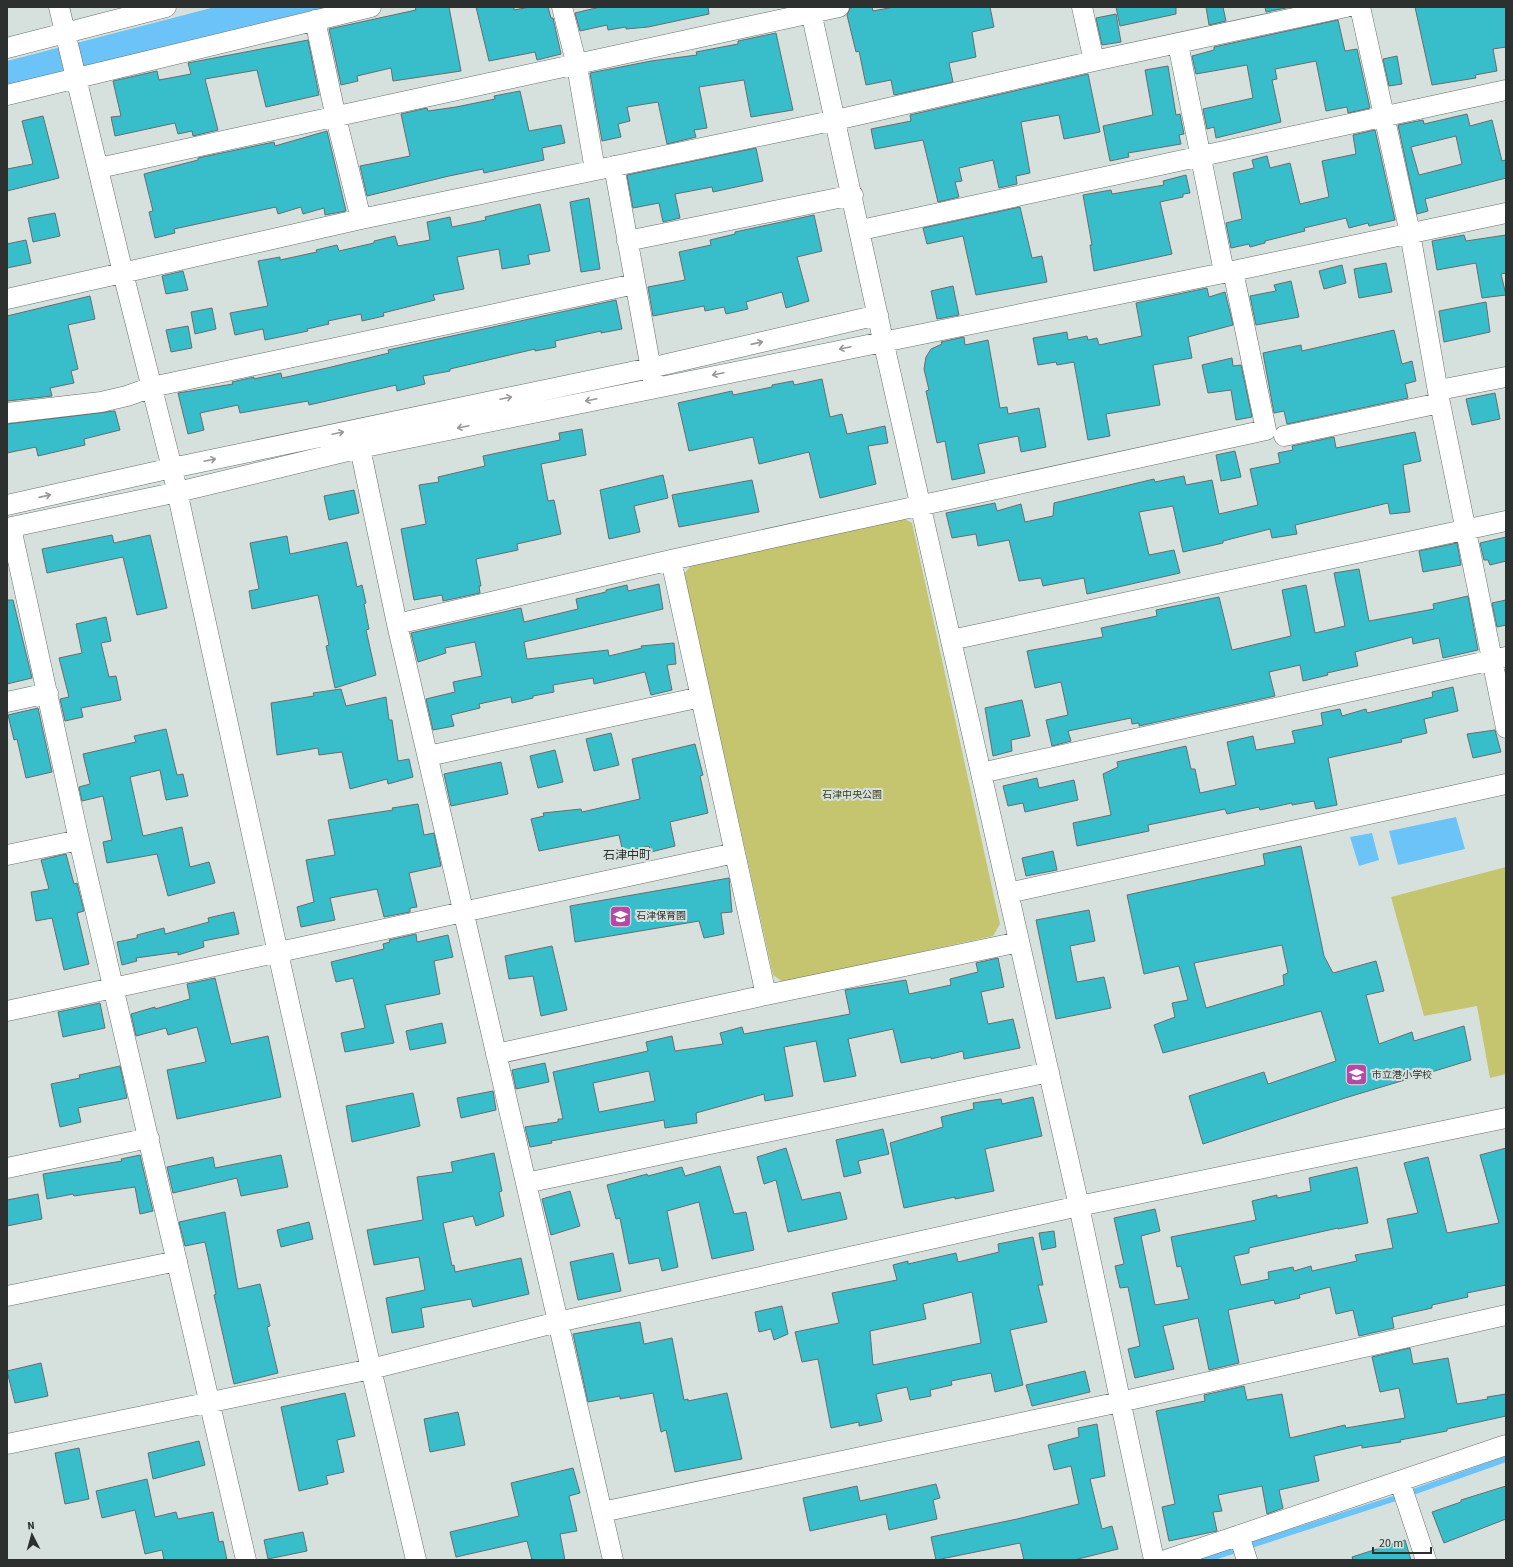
<svg xmlns="http://www.w3.org/2000/svg" width="1513" height="1567" font-family="'Source Sans 3','Noto Sans JP',sans-serif">
  <style>
    .green { fill: #c5c46f }
    .water { fill: #6cc3f7 }
    .lines { fill: none; stroke-linecap: round; stroke-linejoin: round }
    .stream { stroke: #6cc3f7; stroke-width: 6 }
    .building { fill: #38becb; stroke: #636e6f; fill-rule: evenodd }
    .minor-casing { stroke: #656f6b; stroke-width: 21 }
    .minor { stroke: #fff; stroke-width: 20 }
    .oneway { stroke: #969897 }
    .labels { text-anchor: middle; dominant-baseline: central; stroke-width: 4; stroke-linejoin: round; paint-order: stroke }
    .park-label { font-size: 10px; fill: #3b3b14; stroke: #d6e1dd }
    .poi-label { font-size: 10px; fill: #2c302f; stroke: #d6e1dd; text-anchor: start }
    .quarter-label { font-size: 12px; fill: #2c302f; stroke: #d6e1dd }
  </style>
  <rect width="100%" height="100%" fill="#d6e1dd"/>
  <path class="green" d="M903 518 912 523 1000 924 993 936 783 982 773 975 684 574 692 564Z
    M1506 867V1074L1490 1078 1477 1006 1424 1016 1391 897Z"/>
  <path class="water" d="M215 7H327L7 85V61Z
    M1456 817 1465 849 1398 865 1389 831Z
    M1372 833 1379 860 1359 866 1350 837Z"/>
  <g class="lines">
    <path class="stream" d="M1205 1560 1396 1498 1506 1459"/>
  </g>
  <path class="building" d="M415 7H449L461 71 393 81 391 68 357 76 358 81 341 85 329 29 416 10Z
    M476 7H514V10L530 7H548L551 18H553L561 54 537 60 535 52 489 61Z
    M600 7H708L709 14 648 27 626 29V27L608 30 607 25 580 31 575 13Z
    M855 7H872L873 11 894 7H990L994 27 972 32 976 57 949 63 953 82 894 95 891 80 866 85 859 51 856 52 847 15 850 8Z
    M1116 7H1176V14L1120 26Z
    M1206 7H1223L1226 21 1209 25Z
    M1265 7H1291L1266 12Z
    M1415 7H1506V47L1493 49 1497 71 1475 75 1476 78 1432 85Z
    M1116 14 1121 42 1102 45 1096 18Z
    M1338 20 1345 51 1357 49 1370 108 1348 113 1347 107 1326 111 1316 61 1275 69 1277 79 1272 80 1281 122 1216 138 1214 127 1207 129 1203 109 1253 98 1247 65 1196 74 1192 56 1214 50V47Z
    M776 33 793 110 751 117 744 80 699 87 707 128 694 130 696 137 667 144 658 102 627 107 630 121 618 124 621 137 602 141 590 73 651 61 697 55 696 52 738 44V41Z
    M308 40 319 95 266 107 257 70 205 79 218 130 193 136 192 131 178 134 175 123 115 136 111 117 121 116 113 81 157 71 159 80 191 74 188 63Z
    M1397 56 1402 84 1389 86 1383 59Z
    M1168 66 1176 115 1180 114 1184 134 1179 135 1181 144 1128 153 1129 157 1110 161 1103 126 1153 115 1145 70Z
    M1088 74 1100 132 1064 139 1059 115 1021 122 1030 173 1016 176 1017 184 999 188 993 160 959 168 962 181 955 182 959 197 938 202 923 140 875 149 871 129 911 121 910 115Z
    M520 91 529 131 561 125 565 143 542 148 544 160 484 173 483 169 449 176 367 196 360 166 410 156 401 114 427 108 428 111 456 107 495 99 494 96Z
    M1467 114 1470 126 1492 120 1502 161 1506 160V178L1425 199 1428 211 1417 214 1398 125 1423 120 1424 124ZM1456 136 1462 164 1419 175 1411 147Z
    M43 116 59 178 7 191V169L33 164 22 121Z
    M1375 130 1395 220 1369 226 1368 223 1349 228 1346 218 1304 228 1305 231 1265 241V243L1250 247 1249 244 1231 248 1226 223 1242 219 1233 173 1254 168 1252 160 1267 156 1270 168 1290 163 1300 204 1329 197 1322 161 1356 154 1353 135Z
    M327 131 346 211 325 215 324 208 303 214 301 207 278 214 276 207 174 229 175 233 155 238 149 212 153 211 144 174 198 160V158L274 142 275 146Z
    M756 148 763 181 713 192 712 187 675 194 680 218 663 222 659 203 633 208 627 175Z
    M1186 175 1190 193 1183 194V197L1160 202 1172 254 1094 271 1090 245H1092L1083 195 1111 190 1112 194 1164 185 1163 181Z
    M589 198 600 269 581 272 570 202Z
    M540 204 550 251 528 255 530 264 502 269 499 249 457 257 464 289 433 295 435 300 383 313 384 316 362 321 361 314 328 321 329 324 307 329 308 331 265 340 263 329 235 335 230 313 268 306 258 261 280 257V260L317 252 316 250 337 245 339 251 374 243V241L395 236 398 246 430 240 427 222 450 217 452 227 486 220 485 217Z
    M1020 207 1032 258 1042 256 1047 282 976 295 963 236 927 244 923 228Z
    M55 213 60 236 33 242 28 218Z
    M814 215 822 251 797 257 809 301 786 308 782 292 746 302 748 309 726 314 724 307 705 311 704 306 653 316 648 287 685 280 679 252 711 245 710 240 735 234V232Z
    M1464 235 1466 241 1506 235V273L1501 274 1506 295 1482 298 1476 263 1437 270 1432 241Z
    M26 240 31 263 7 268V244Z
    M1386 263 1392 292 1359 298 1354 269Z
    M1342 265 1346 283 1324 289 1319 271Z
    M183 271 188 290 166 294 162 276Z
    M1291 281 1299 317 1256 325 1250 296 1276 291 1274 285Z
    M953 286 959 315 937 319 931 291Z
    M1207 288 1209 297 1225 292 1233 325 1188 337 1192 358 1153 365 1160 405 1106 414 1110 436 1088 440 1074 362 1057 365 1056 362 1038 365 1033 338 1067 332 1068 340 1087 336 1088 340 1097 338 1099 345 1142 336 1136 303Z
    M90 296 95 319 68 325 78 369 71 371 74 383 50 388 52 396 7 401V316Z
    M616 300 622 329 601 333V331L555 341 556 347 535 351V349L450 369V371L423 376 425 384 397 391 396 385 309 405 308 401 240 413 238 405 200 413 204 430 188 434 178 393 233 384 232 382 254 377V379L281 373 282 378 327 368 389 353 388 350Z
    M1486 302 1490 332 1444 342 1439 311Z
    M212 308 216 329 195 334 191 312Z
    M188 326 192 348 171 352 166 330Z
    M1394 330 1402 364 1412 361 1416 381 1405 384 1408 398 1287 424 1284 411 1274 413 1263 353 1301 345 1302 351Z
    M964 337 965 345 988 340 1000 408 1007 407 1008 414 1039 408 1046 447 1021 452 1018 436 978 444 985 473 952 480 945 441 937 443 926 391 929 390 924 369 926 357 931 349 942 344 941 342Z
    M1232 358 1233 366 1241 365 1252 417 1236 420 1231 390 1208 393 1202 365Z
    M822 379 830 417 842 414 847 434 885 426 888 443 868 446 876 484 820 498 809 452 759 464 753 437 689 451 678 403 732 391 733 395 772 387V385L793 381 794 385Z
    M1495 393 1500 419 1472 425 1466 399Z
    M115 411 120 430 84 439 85 445 38 456 36 447 7 453V424Z
    M582 429 586 455 541 464 548 501 554 500 561 534 517 544 518 550 476 559 481 586H479L480 593 443 601 442 595 414 600 401 529 426 524 419 485 439 482 438 477 485 466 483 456 560 440 559 433Z
    M1415 432 1421 461 1403 465 1410 512 1390 514 1388 503 1295 525 1297 534 1272 538 1270 529 1223 541V543L1183 552 1173 506 1139 512 1149 555 1174 550 1180 573 1087 594 1084 578 1043 586 1041 578 1019 581 1009 540 978 546 976 534 952 538 946 513 995 503 997 511 1021 504 1025 522 1053 516 1054 503 1154 479 1155 482 1184 476 1186 485 1212 480 1219 514 1258 505 1250 469 1280 463 1278 453 1293 450 1292 446 1334 437 1336 448Z
    M1235 451 1241 477 1221 481 1216 455Z
    M663 475 668 498 634 506 640 532 609 539 600 490Z
    M752 480 759 512 679 527 672 495Z
    M354 490 359 513 329 520 324 496Z
    M112 535 114 543 150 535 167 608 137 615 123 557 47 573 42 549Z
    M287 536 290 554 347 542 357 587 362 585 366 603 364 604 369 629 366 630 376 675 335 688 326 646 329 645 318 595 252 609 249 591 259 589 250 543Z
    M1506 537V561L1490 565 1488 560H1484L1480 543Z
    M1457 543 1461 565 1423 572 1419 551Z
    M1359 569 1369 621 1434 609 1433 604 1468 596 1478 650 1443 658 1439 638 1413 644 1412 637 1355 652 1358 666 1327 673 1328 675 1303 681 1300 665 1269 672 1275 696 1139 726V723L1132 724 1131 718 1068 731 1071 741 1052 746 1046 720 1068 715 1061 682 1035 688 1027 651 1103 637 1101 628 1157 616 1156 610 1219 597 1232 650 1291 636 1282 590 1306 585 1315 633 1345 626 1334 573Z
    M659 584 663 609 524 642 527 659 608 650 609 656 642 648 641 646 674 643 676 664 667 665 672 690 651 695 645 672 594 684 593 678 553 685 554 692 533 696V698L512 703 511 697 479 704 480 708 451 715 454 726 433 730 426 699 455 692 453 682 482 676 475 642 445 648 446 653 418 662 411 633 521 608 524 622 578 609 576 599 606 592V590L627 585 628 591Z
    M7 600H13L32 678 7 684Z
    M1506 600V625L1497 627 1492 603Z
    M106 617 111 641 101 643 109 677 116 676 121 700 81 708 83 717 65 721 60 699 69 697 59 658 82 653 76 624Z
    M1453 687 1458 711 1424 719 1427 733 1401 739 1402 742 1328 758 1337 805 1316 809 1314 801 1292 805V803L1260 810 1259 807 1227 814 1225 809 1148 825 1149 831 1077 846 1073 823 1111 815 1103 774 1118 767 1117 762 1186 746 1191 769H1195L1200 793 1236 785 1227 742 1253 736 1256 750 1295 743 1292 731 1323 725 1321 713 1340 709 1342 716 1366 709 1367 713 1433 697 1432 692Z
    M341 689 346 706 386 697 389 720H392L398 761 409 759 413 777 388 784 387 779 350 789 342 752 319 755 318 748 277 755 271 703 314 696 313 693Z
    M1022 700 1030 736 1011 740 1012 751 993 756 985 708Z
    M38 708 52 772 26 778 17 739 14 740 8 715Z
    M166 729 177 775 183 774 188 796 166 800 160 770 130 777 143 836 182 827 190 867 209 862 215 883 168 896 157 854 107 863 103 842 112 840 103 796 82 801 79 787 90 784 83 754 136 742 134 736Z
    M1495 730 1501 752 1473 758 1467 734Z
    M611 733 619 765 594 771 586 739Z
    M695 744 703 775 700 776 708 813 670 822 675 846 651 852 649 846 623 852 619 835 539 851 531 819 544 816 543 813 581 809 582 812 640 799 632 759Z
    M555 750 563 782 538 788 530 756Z
    M501 762 508 794 451 806 444 774Z
    M1037 778 1039 788 1074 780 1078 800 1025 812 1023 803 1008 806 1003 786Z
    M418 804 424 835 434 833 441 866 409 873 417 907 410 908V912L384 917 377 889 330 898 335 920 301 927 297 907 314 902 306 860 335 855 328 820 393 810 392 808Z
    M1301 846 1324 956 1333 973 1376 961 1384 991 1366 995 1379 1044 1412 1032 1414 1041 1464 1026 1471 1060 1345 1098 1203 1144 1189 1096 1264 1072 1268 1084 1336 1061 1321 1011 1163 1053 1154 1025 1175 1017 1172 1003 1188 1000 1179 966 1144 974 1127 895 1265 865 1263 854ZM1282 945 1288 973 1283 975 1284 985 1206 1008 1194 963Z
    M1053 851 1057 870 1026 876 1022 858Z
    M66 854 74 884 77 883 84 911 77 913 89 964 64 970 52 918 36 921 31 892 49 889 41 860Z
    M729 878 732 912 721 913 724 934 704 938 699 921 575 942 570 906Z
    M1089 910 1095 941 1070 946 1077 982 1104 977 1111 1008 1056 1019 1036 920Z
    M234 912 239 934 203 941 204 947 178 955V952L136 958 137 961 122 965 117 942 137 938V935L164 928 165 934 209 922 208 918Z
    M416 934 417 942 448 935 453 957 434 961 440 994 385 1005 394 1043 345 1052 341 1033 365 1028 353 978 336 982 331 962 384 949 383 944 390 942 389 940Z
    M552 946 567 1010 541 1016 533 976 509 979 505 956Z
    M998 958 1004 987 981 992 988 1024 1013 1019 1020 1048 964 1059 963 1051 931 1059V1057L901 1063 893 1029 848 1039 856 1076 824 1082 816 1041 784 1047 793 1096 765 1101 764 1094 696 1113 697 1123 665 1128 664 1120 551 1141 552 1143 530 1147 525 1127 558 1122V1119H563L553 1072 648 1051 646 1042 672 1036 675 1051 723 1044 720 1033 742 1027 744 1034 850 1014 845 990 906 980 909 994 951 985 950 979 978 972 976 963ZM649 1071 655 1101 599 1112 593 1083Z
    M215 978 231 1044 268 1036 281 1097 177 1119 167 1070 206 1062 197 1027 168 1035 166 1028 136 1036 131 1014 155 1007V1009L190 999 187 984Z
    M100 1003 105 1028 63 1037 58 1012Z
    M442 1023 446 1043 410 1050 406 1031Z
    M545 1063 549 1082 516 1089 512 1070Z
    M120 1066 127 1098 78 1108 81 1122 60 1127 51 1084 80 1078 79 1075Z
    M493 1091 496 1110 461 1118 457 1098Z
    M413 1093 420 1126 352 1142 346 1106Z
    M1033 1097 1042 1136 985 1149 994 1191 955 1199V1197L904 1208 890 1143 943 1127 941 1117 974 1109 973 1103 1001 1099 1002 1104Z
    M883 1129 889 1154 858 1161 861 1173 844 1177 836 1140Z
    M786 1148 802 1200 840 1192 847 1219 788 1232 776 1180 764 1184 757 1157Z
    M1506 1148V1285L1467 1293 1468 1297 1432 1305V1308L1392 1317 1394 1328 1359 1336 1353 1310 1336 1314 1330 1287 1299 1295 1300 1298 1275 1304 1274 1300 1228 1310 1239 1363 1209 1370 1198 1318 1163 1326 1174 1369 1135 1378 1128 1349 1140 1346 1128 1287 1120 1288 1115 1266 1124 1264 1114 1218 1155 1209 1160 1231 1141 1236 1155 1305 1189 1299 1181 1266 1177 1267 1171 1237 1256 1220 1252 1201 1277 1195V1198L1311 1191 1309 1178 1357 1167 1368 1223 1338 1229V1228L1249 1248V1253L1234 1256 1241 1285 1269 1279 1268 1272 1293 1267 1294 1271 1311 1266 1312 1271 1357 1261 1355 1255 1393 1248 1387 1219 1418 1213 1404 1163 1428 1157 1447 1233 1499 1223 1480 1155Z
    M494 1153 502 1191 499 1192 504 1216 476 1226 473 1216 443 1223 452 1266 454 1265 455 1272 521 1258 529 1294 473 1307 471 1299 421 1308 424 1327 392 1333 386 1298 425 1290 419 1257 374 1265 367 1230 423 1220 417 1177 453 1172 451 1162Z
    M140 1155 153 1211 140 1214 135 1187 74 1196 73 1194 47 1199 43 1174 122 1161 121 1159Z
    M281 1155 288 1187 241 1196 237 1178 173 1193 167 1167 213 1157 215 1168Z
    M720 1166 734 1214 746 1212 754 1250 712 1259 699 1202 667 1211 678 1267 662 1271 659 1258 629 1264 620 1218 616 1219 607 1185 647 1174 648 1176 682 1167 685 1176Z
    M570 1191 580 1226 551 1235 542 1199Z
    M38 1194 42 1219 7 1226V1200Z
    M225 1212 238 1289 260 1284 270 1326 267 1327 278 1373 234 1384 214 1295 216 1294 205 1242 185 1246 179 1222Z
    M309 1222 313 1239 281 1247 277 1230Z
    M1054 1231 1056 1247 1042 1250 1039 1233Z
    M1033 1237 1043 1285H1038L1047 1322 1010 1330 1023 1385 995 1392 991 1373 951 1381 952 1385 930 1390 931 1396 910 1400 907 1387 876 1394 882 1421 859 1426V1422L831 1428 818 1359 802 1362 795 1332 839 1323 832 1293 897 1280 893 1265 908 1261V1264L956 1253 958 1262 999 1252 998 1244ZM972 1292 981 1343 873 1365 870 1331 926 1319 923 1304Z
    M613 1253 621 1291 578 1300 570 1262Z
    M782 1306 788 1334 774 1340 771 1329 759 1332 755 1312Z
    M640 1322 644 1344 672 1338 684 1400 688 1399V1401L727 1393 742 1459 675 1472 666 1430 661 1432 653 1393 620 1399V1396L588 1402 573 1334Z
    M1410 1348 1413 1364 1448 1358 1457 1404 1488 1399 1487 1397 1506 1394V1416L1447 1429V1431L1400 1440 1401 1442 1362 1448V1445L1314 1456 1319 1481 1279 1490 1283 1508 1267 1514 1262 1486 1218 1495 1222 1511 1213 1512 1217 1531 1169 1541 1162 1507 1175 1504 1156 1411 1205 1401 1204 1395 1244 1386 1247 1400 1282 1394 1290 1438 1345 1425 1346 1428 1405 1418 1399 1388 1380 1392 1372 1357Z
    M41 1363 48 1396 15 1403 7 1371Z
    M1085 1371 1090 1392 1032 1406 1026 1385Z
    M345 1393 355 1436 337 1440 344 1472 326 1476 328 1484 299 1491 281 1407Z
    M458 1412 465 1445 430 1452 424 1419Z
    M1097 1424 1105 1476 1090 1479 1102 1529 1112 1526 1118 1549 1074 1560H1024L1020 1543 936 1560 931 1537 1017 1519 1079 1504 1071 1466 1054 1470 1048 1445 1079 1437 1078 1428Z
    M199 1441 205 1465 153 1479 148 1453Z
    M79 1448 89 1499 65 1504 55 1453Z
    M573 1468 580 1493 569 1496 577 1531 560 1534 565 1560H532L527 1541 456 1557 450 1532 519 1516 511 1483Z
    M147 1479 155 1517 176 1512 178 1519 213 1512 219 1542 223 1541 227 1560H164L162 1550 145 1554 135 1510 102 1518 96 1491Z
    M936 1484 940 1498 933 1500 937 1519 889 1530 886 1514 810 1531 803 1498 857 1486 860 1501Z
    M1506 1486V1519L1444 1543 1432 1512 1461 1502V1500Z
    M303 1532 307 1551 268 1559 264 1540Z
    M1405 1540 1411 1560H1353L1352 1557Z"/>
  <g class="lines">
    <defs>
      <path id="minor" d="M59 7 123 273 172 468 278 953 371 1369 416 1560
        M562 7 577 66 595 170
        M810 7 883 340 1079 1206 1154 1560
        M1082 7 1094 61
        M1360 7 1410 233 1440 403 1506 728
        M315 20 336 118 361 219
        M1178 44 1224 272
        M7 48 166 7
        M7 95 371 7
        M614 166 653 380
        M99 168 839 7
        M861 230 1506 90
        M627 241 853 195
        M7 299 361 219 836 120 1094 61 1346 7
        M1439 390 1506 377
        M7 413 101 402 127 396 152 387 635 284
        M1284 436 1440 403
        M360 448 397 624 613 1560
        M7 505 172 468 650 368 878 315
        M7 528 178 492 360 448 1233 271 1506 213
        M11 528 79 840 246 1560
        M671 560 766 995
        M397 624 671 560 1266 430 1233 271
        M951 640 1506 521
        M7 702 48 693
        M428 756 701 697
        M981 773 1506 657
        M7 855 79 840
        M1008 893 1506 784
        M7 1011 735 853
        M496 1054 766 995 1019 942
        M7 1168 149 1138
        M526 1183 1049 1072
        M7 1296 177 1261
        M7 1444 371 1369 558 1322 1079 1206 1506 1118
        M1400 1482 1426 1560
        M602 1512 1120 1402 1506 1315
        M1239 1535 1247 1560
        M1166 1560 1506 1445"/>
    </defs>
    <use href="#minor" class="minor-casing"/>
    <use href="#minor" class="minor"/>
  </g>
  <defs><path id="oneway-shaft" d="M-6 0H5M1.5-3L5.5 0L1.5 3" fill="none" stroke-width="1.6" stroke-linecap="round" stroke-linejoin="round"/></defs>
  <g class="oneway">
    <use href="#oneway-shaft" transform="translate(757 343) rotate(-13)"/>
    <use href="#oneway-shaft" transform="translate(845 348) rotate(168)"/>
    <use href="#oneway-shaft" transform="translate(718 374) rotate(168)"/>
    <use href="#oneway-shaft" transform="translate(506 398) rotate(-12)"/>
    <use href="#oneway-shaft" transform="translate(591 400) rotate(168)"/>
    <use href="#oneway-shaft" transform="translate(463 427) rotate(168)"/>
    <use href="#oneway-shaft" transform="translate(338 433) rotate(-12)"/>
    <use href="#oneway-shaft" transform="translate(210 460) rotate(-12)"/>
    <use href="#oneway-shaft" transform="translate(45 496) rotate(-13)"/>
  </g>
  <defs>
    <symbol id="school-square" viewBox="-11 -11 22 22"><rect x="-9" y="-9" width="18" height="18" rx="4" fill="#b649a8" stroke="#d6e1dd"/><path d="M0-5L7-2L0 1L-7-2ZM-4 1L0 2.5L4 1V4Q0 6-4 4Z" fill="#fff"/></symbol>
  </defs>
  <g fill-rule="evenodd">
    <use href="#school-square" x="608" y="904" width="25" height="25"/>
    <use href="#school-square" x="1344" y="1062" width="25" height="25"/>
  </g>
  <g class="labels">
    <g class="park-label">
      <text x="852" y="795">石津中央公園</text>
    </g>
    <g class="poi-label">
      <text x="636" y="916">石津保育園</text>
      <text x="1372" y="1075">市立港小学校</text>
    </g>
    <g class="quarter-label">
      <text x="627" y="855">石津中町</text>
    </g>
  </g>
  <rect width="1513" height="1567" fill="none" stroke="#2c302f" stroke-width="16"/>
  <g transform="translate(32 1535) rotate(354)" stroke="#d6e1dd" stroke-width="3" paint-order="stroke">
  <path d="M0-3L7 15L0 10L-7 15Z" fill="#2c302f"/>
  <text y="-6" font-size="11" font-weight="bold" text-anchor="middle" fill="#2c302f">N</text>
  </g>
  <path d="M1373 1547v6h58v-6" fill="none" stroke="#2c302f" stroke-width="2"/>
  <text x="1379" y="1547" font-size="12" fill="#2c302f" stroke="#d6e1dd" stroke-width="3" paint-order="stroke">20 m</text>
</svg>
